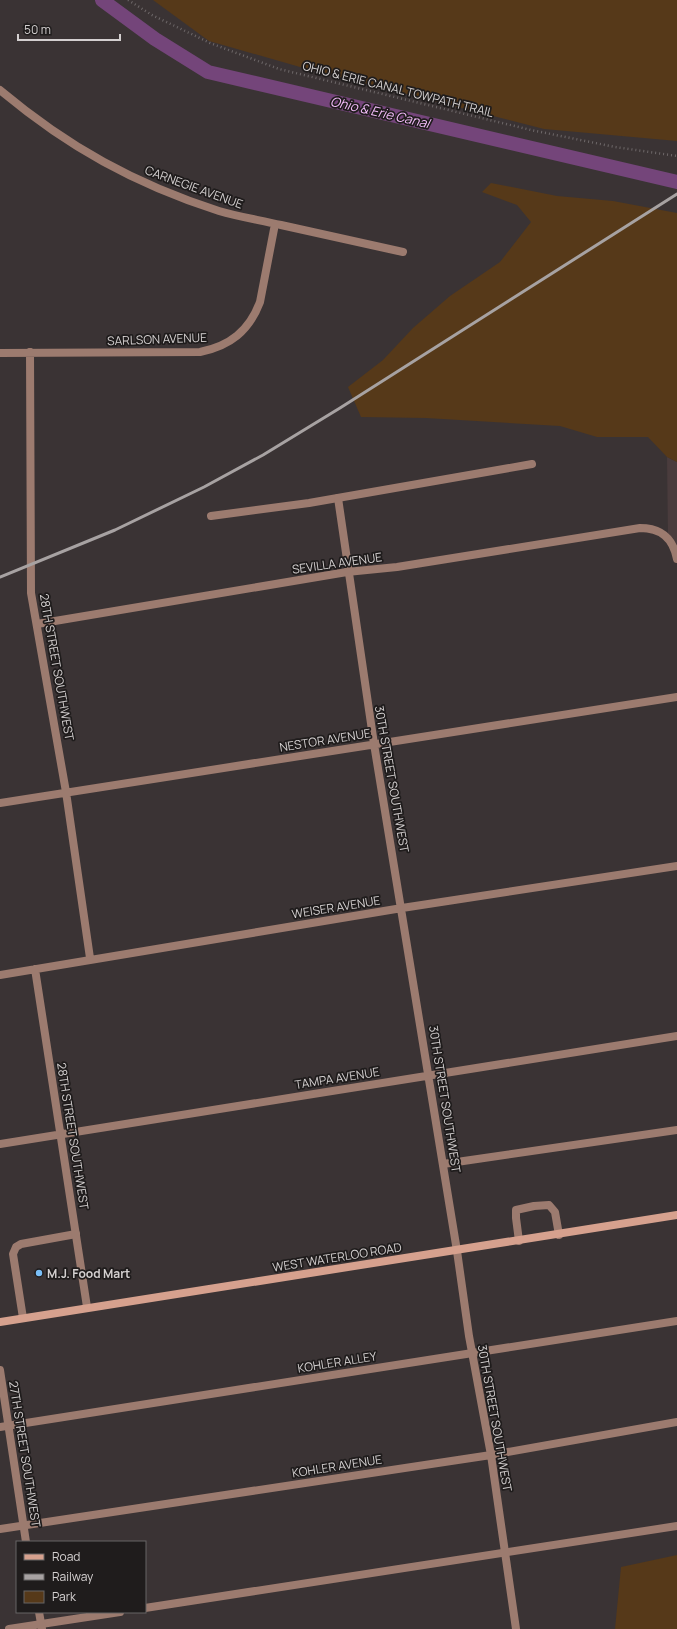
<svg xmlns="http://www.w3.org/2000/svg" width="677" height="1629" font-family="Manrope,sans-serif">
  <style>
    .built { fill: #4a3c3d }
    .green { fill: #563919 }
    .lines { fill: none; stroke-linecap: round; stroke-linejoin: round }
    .canal { stroke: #74457a; stroke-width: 14 }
    .path { stroke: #6e6869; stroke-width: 2.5; stroke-dasharray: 1 3; stroke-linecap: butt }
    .service { stroke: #9c7b6f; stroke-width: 8 }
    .minor { stroke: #9c7b6f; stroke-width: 8 }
    .tertiary { stroke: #9c7b6f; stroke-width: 8 }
    .secondary { stroke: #d6a18e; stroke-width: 8 }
    .rail { stroke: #a7a2a2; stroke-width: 3 }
    .poi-dot { fill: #7abff8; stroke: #1f1c1c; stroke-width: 1.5 }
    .labels { text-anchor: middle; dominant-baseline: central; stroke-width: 3.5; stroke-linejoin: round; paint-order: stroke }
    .street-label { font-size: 12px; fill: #d4d0d0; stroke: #1f1c1c }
    .poi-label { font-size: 12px; font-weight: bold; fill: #d4d0d0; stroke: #1f1c1c; text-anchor: start }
    .water-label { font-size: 13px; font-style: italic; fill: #f5bdfc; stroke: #1f1c1c }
  </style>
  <rect width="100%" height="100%" fill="#3a3334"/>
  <path class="built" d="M667 457 677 462V560L668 537Z"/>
  <path class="green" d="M153 0H677V141L544 129 300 67 209 41Z
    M491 183 557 196 613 201 677 213V462L667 457 648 437H597L560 426 426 418 361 417 348 387 383 360 413 328 450 296 500 262 531 222 517 205 482 192Z
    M677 1555V1629H615L621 1567Z"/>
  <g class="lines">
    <path class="canal" d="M102 0 155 39 208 72 677 182"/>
    <path class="path" d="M128 0 152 15 210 43 279 69 531 130 615 147 677 156"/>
    <path class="service" d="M211 516 309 503 532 464
      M443 1164 677 1130
      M519 1241 516 1218V1210L534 1206 549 1205 555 1212 559 1235
      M23 1318 13 1254 16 1247 21 1244 76 1234
      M0 1427 677 1321
      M145 1608 677 1526
      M9 1629 120 1612"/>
    <path class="minor" d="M0 90C68 147 135 184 219 211 239 217 260 220 281 225 322 234 362 243 403 252
      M30 352 31 593 66 792 90 958
      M0 353 200 352C230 346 249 331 260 302L275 224
      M338 498 374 744 457 1251 469 1336 491 1455 516 1629
      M37 624 347 572 397 567 640 528C661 528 673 538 677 559
      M0 803 677 697
      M35 969 87 1307
      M0 975 402 908 677 866
      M0 1144 677 1036
      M0 1529 491 1455 677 1422"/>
    <path class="tertiary" d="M0 1370 26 1542
      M39 1612 42 1629"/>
    <path class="secondary" d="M0 1322 677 1215"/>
    <path class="rail" d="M0 577 115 530 204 487 263 455 340 408 677 194"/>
  </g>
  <circle class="poi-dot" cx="39" cy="1273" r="4"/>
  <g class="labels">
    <g class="street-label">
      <text transform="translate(398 89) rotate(14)">OHIO &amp; ERIE CANAL TOWPATH TRAIL</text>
      <text transform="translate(194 187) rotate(20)">CARNEGIE AVENUE</text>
      <text transform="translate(157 339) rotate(-2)">SARLSON AVENUE</text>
      <text transform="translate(337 563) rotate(-8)">SEVILLA AVENUE</text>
      <text transform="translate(57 667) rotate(80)">28TH STREET SOUTHWEST</text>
      <text transform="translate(325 740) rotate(-9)">NESTOR AVENUE</text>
      <text transform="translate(392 779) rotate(80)">30TH STREET SOUTHWEST</text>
      <text transform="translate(336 907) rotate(-9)">WEISER AVENUE</text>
      <text transform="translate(337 1078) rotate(-9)">TAMPA AVENUE</text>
      <text transform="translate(445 1099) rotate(81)">30TH STREET SOUTHWEST</text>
      <text transform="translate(73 1136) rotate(81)">28TH STREET SOUTHWEST</text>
      <text transform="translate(337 1257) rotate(-9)">WEST WATERLOO ROAD</text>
      <text transform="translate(337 1362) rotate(-9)">KOHLER ALLEY</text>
      <text transform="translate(495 1418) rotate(80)">30TH STREET SOUTHWEST</text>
      <text transform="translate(25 1454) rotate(81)">27TH STREET SOUTHWEST</text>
      <text transform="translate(337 1466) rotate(-9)">KOHLER AVENUE</text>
    </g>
    <g class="poi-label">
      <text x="47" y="1273">M.J. Food Mart</text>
    </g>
    <g class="water-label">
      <text transform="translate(380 112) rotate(13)">Ohio &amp; Erie Canal</text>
    </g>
  </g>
  <rect x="16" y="1541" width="130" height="72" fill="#1f1c1c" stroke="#676464"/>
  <rect x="24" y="1554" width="20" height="6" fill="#d6a18e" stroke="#676464"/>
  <text x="52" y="1561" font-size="12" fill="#d4d0d0">Road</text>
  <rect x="24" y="1574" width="20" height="6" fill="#a7a2a2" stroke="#676464"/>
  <text x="52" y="1581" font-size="12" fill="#d4d0d0">Railway</text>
  <rect x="24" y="1591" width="20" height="12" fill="#563919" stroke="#676464"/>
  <text x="52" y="1601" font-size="12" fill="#d4d0d0">Park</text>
  <path d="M18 34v6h102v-6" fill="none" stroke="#d4d0d0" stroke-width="2"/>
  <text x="24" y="34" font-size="12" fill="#d4d0d0" stroke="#1f1c1c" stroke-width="3" paint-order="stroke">50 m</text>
</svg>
